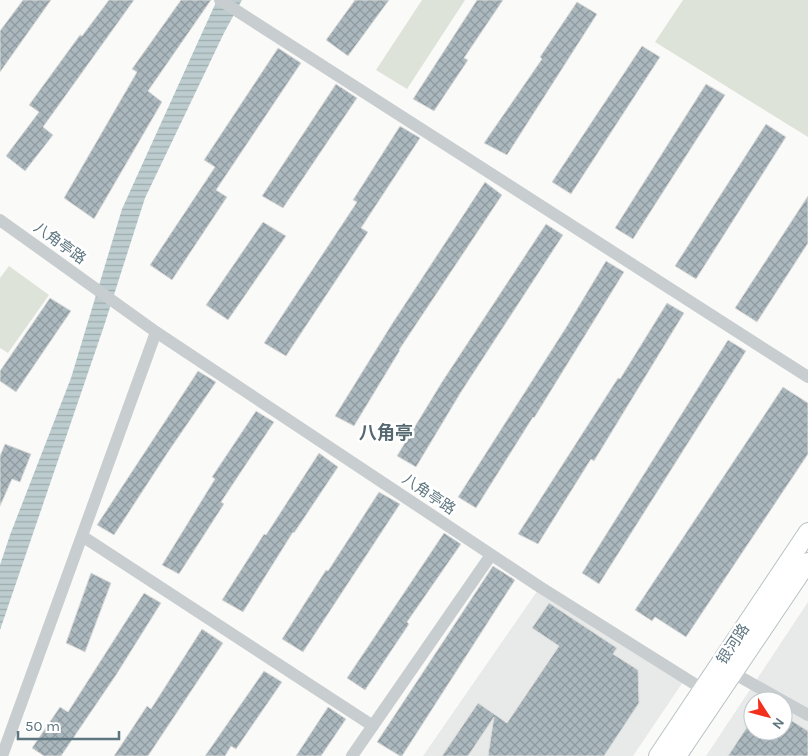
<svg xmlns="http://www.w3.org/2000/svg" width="808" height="756" font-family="Karla,'Noto Sans SC',sans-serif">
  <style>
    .built { fill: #e8eae9; fill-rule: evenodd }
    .green { fill: #dde3d8 }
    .water { fill: url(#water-rules) }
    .building { fill: url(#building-cross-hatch); stroke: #dcdcda }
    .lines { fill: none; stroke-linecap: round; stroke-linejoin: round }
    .secondary-casing { stroke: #b9c1c5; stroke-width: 20 }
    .minor { stroke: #c8cdd0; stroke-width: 12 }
    .secondary { stroke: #fff; stroke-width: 18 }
    .labels { text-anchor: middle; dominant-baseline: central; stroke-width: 5; stroke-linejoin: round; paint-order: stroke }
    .street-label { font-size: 15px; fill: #5e7680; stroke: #fff }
    .quarter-label { font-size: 18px; font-weight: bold; fill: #556870; stroke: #fff }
  </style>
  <defs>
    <pattern id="water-rules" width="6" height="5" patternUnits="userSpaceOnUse" patternTransform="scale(1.25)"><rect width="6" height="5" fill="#bdcdcf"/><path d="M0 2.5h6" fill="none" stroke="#9dabad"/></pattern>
    <pattern id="building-cross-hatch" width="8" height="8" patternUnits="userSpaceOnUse" patternTransform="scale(1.25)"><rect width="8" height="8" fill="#abb8bd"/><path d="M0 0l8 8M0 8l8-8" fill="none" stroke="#8e9a9f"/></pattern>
  </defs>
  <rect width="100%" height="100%" fill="#fafaf8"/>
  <path class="built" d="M540 587 685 679 633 756H423Z
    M808 602V756H706ZM753 701H783V731H753Z"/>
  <path class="green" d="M422 0H465L407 89 376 70Z
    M683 0H808V137L655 42Z
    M9 266 49 295 8 353 0 348V278Z"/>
  <path class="water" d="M217 0H242L224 33 145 198 104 326 0 630V565L10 535 71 378 122 209Z"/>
  <path class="building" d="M23 0H51L0 72V31Z
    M109 0H134L43 127 53 135 25 171 6 156 39 112 29 105 80 35 82 36Z
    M181 0H211L148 91 162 102 94 219 64 198 137 72 132 69Z
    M355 0H389L348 56 326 40Z
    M477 0H503L464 58 468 60 434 111 413 99Z
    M577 2 597 14 507 155 484 143 542 59 540 57Z
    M642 46 660 57 571 194 552 182Z
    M278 48 301 63 216 190 227 197 172 280 150 265 215 167 204 160Z
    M336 84 357 98 283 208 262 196Z
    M706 84 725 95 633 239 615 228Z
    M766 124 786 137 696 279 675 266Z
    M400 126 420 138 361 228 368 232 286 356 264 343 357 202 353 200Z
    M485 182 502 195 399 350H400L354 426 335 416 392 324Z
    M808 196V243L757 322 735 308Z
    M263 222 286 236 228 320 206 305Z
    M546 224 563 235 461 392 416 467 397 456 442 382Z
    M606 261 624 272 534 418 533 417 476 508 458 497 567 326Z
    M50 298 71 311 16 392 0 381V371Z
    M667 303 684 313 594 461 591 459 538 544 518 534 618 378 620 379Z
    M728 340 746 351 599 584 582 573Z
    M198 371 216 382 168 452 114 535 97 525Z
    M783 387 808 403V454L686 637 655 617 652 621 635 610Z
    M256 411 274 422 221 502 224 504 179 574 162 565 215 479 212 477Z
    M5 444 31 454 20 482 12 479 0 506V456Z
    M319 453 338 467 294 533 293 532 243 612 222 600 264 534 266 535Z
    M379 492 400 504 303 652 282 639 326 570 328 571Z
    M444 533 461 544 407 622 409 624 365 690 347 678Z
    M493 566 515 580 402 756H400L377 742Z
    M91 573 111 583 85 652 66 643Z
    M144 593 161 603 116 675 61 756H44L32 748 60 707 68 712Z
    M549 603 617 648 613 654 638 670 639 703 604 756H488L494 717 468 756H442L478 703 507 723 559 646 532 628Z
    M202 629 223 643 148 756H114L147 706 151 709Z
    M264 671 282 682 236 749 231 746 225 756H205Z
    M328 707 346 719 321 756H296Z
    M753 718V731H783L789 719 808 731V756H728Z"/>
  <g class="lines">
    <defs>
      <path id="secondary" d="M658 756 808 532
        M677 756 808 562"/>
    </defs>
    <use href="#secondary" class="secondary-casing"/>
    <path class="minor" d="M220 0 808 377
      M0 220 156 332 540 587 709 693
      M82 536 373 726
      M726 669 783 701
      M783 701 808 715
      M2 756 156 332
      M352 756 491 555"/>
    <use href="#secondary" class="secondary"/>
  </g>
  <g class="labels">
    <g class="street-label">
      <text transform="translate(60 243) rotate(36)">八角亭路</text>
      <text transform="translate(429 494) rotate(34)">八角亭路</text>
      <text transform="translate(733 644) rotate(-56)">银河路</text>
    </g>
    <g class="quarter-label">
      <text x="386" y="433">八角亭</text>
    </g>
  </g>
  <g transform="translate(768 716) rotate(126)"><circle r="24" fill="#ffffff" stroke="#bfc8cc"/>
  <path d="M0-4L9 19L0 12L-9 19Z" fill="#f3301e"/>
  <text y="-8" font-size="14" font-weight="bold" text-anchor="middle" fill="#5e7680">N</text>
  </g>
  <path d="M18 731v8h101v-8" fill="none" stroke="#5e7680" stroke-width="2.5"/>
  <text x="25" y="731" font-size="15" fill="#5e7680" stroke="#ffffff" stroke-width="4" paint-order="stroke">50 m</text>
</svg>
